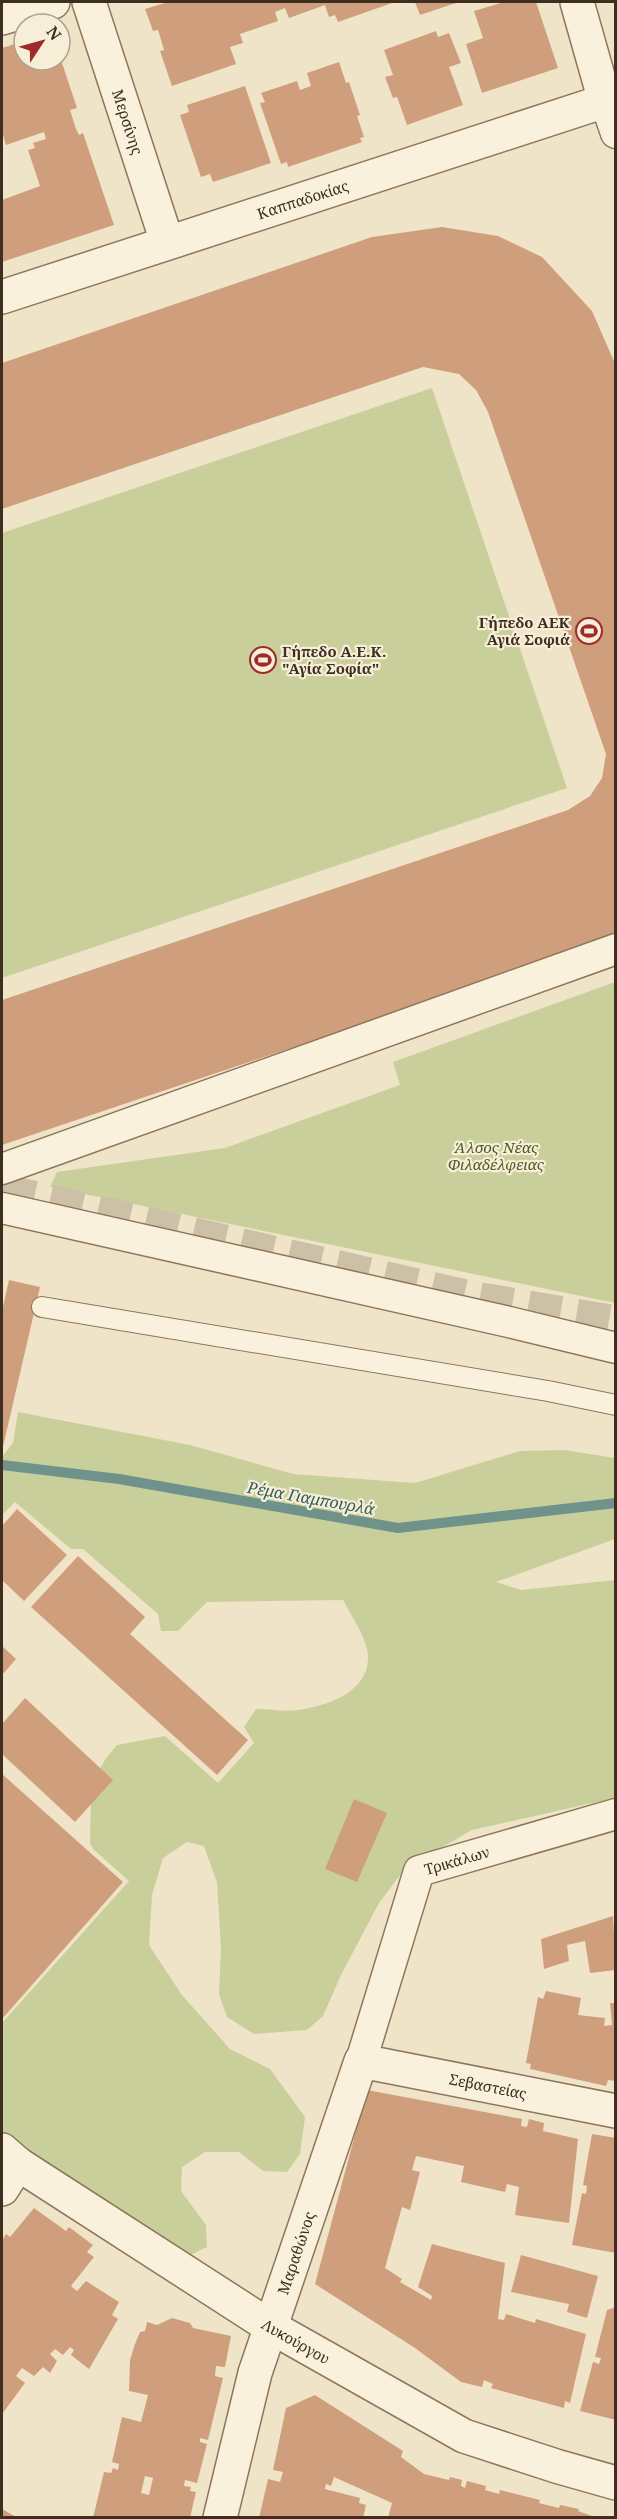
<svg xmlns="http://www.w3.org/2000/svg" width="617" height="2519" font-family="'Noto Serif',serif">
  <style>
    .green { fill: #c9cf9b }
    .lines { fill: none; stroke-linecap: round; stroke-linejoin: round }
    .stream { stroke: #6f938a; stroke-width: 10 }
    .building { fill: #cf9f7d; fill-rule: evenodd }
    .secondary-tunnel { stroke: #ccc0a6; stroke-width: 33; stroke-dasharray: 33 16; stroke-linecap: butt }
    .service-casing { stroke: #8d765c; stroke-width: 22 }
    .pedestrian-casing { stroke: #8d765c; stroke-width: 33 }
    .minor-casing { stroke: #8d765c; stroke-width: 36 }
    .service { stroke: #faf1dc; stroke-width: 20 }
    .pedestrian { stroke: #faf1dc; stroke-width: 30 }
    .minor { stroke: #faf1dc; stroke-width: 33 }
    .labels { text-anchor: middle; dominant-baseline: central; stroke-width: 4.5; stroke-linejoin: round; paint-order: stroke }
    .street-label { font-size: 15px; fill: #3d2e20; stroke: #f7eed8 }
    .poi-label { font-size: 15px; font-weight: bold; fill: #3d2e20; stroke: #f7eed8; text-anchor: end }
    .park-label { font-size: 15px; font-style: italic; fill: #4d5a26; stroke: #f7eed8 }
    .water-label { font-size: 16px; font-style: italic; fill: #2f5d5a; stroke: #f7eed8 }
  </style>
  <rect width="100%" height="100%" fill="#f0e4c8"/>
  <path class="green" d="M432 388 567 788 2 978V533Z
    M615 982V1303L50 1187 57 1172 225 1148 400 1085 393 1062Z
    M18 1412 190 1445 293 1474 415 1483 520 1451 564 1450 615 1458V1539L496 1582 521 1590 615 1580V1798L472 1830 427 1856 401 1874 379 1903 341 1975 323 2016 307 2030 254 2034 227 2017 219 1994 221 1949 217 1883 204 1846 187 1842 163 1858 152 1895 149 1945 182 1995 230 2049 270 2069 305 2117 300 2154 287 2172 263 2171 239 2152H205L182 2167 181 2191 206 2225 207 2247 186 2257 23 2153 2 2132V2023L129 1881 93 1849 90 1843 91 1786 106 1758 117 1745 165 1736 218 1783 254 1743 244 1727 256 1709C270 1709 285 1712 298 1710 327 1706 370 1692 368 1655 367 1639 351 1615 343 1600L207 1602 178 1631H161L158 1614 83 1549H71L15 1502 2 1515V1457L13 1443Z"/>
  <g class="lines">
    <path class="stream" d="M2 1465 119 1479 398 1528 616 1503"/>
  </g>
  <path class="building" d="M168 2H395L338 22 335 15 329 17 325 5 289 18 285 8 275 12 278 21 240 34 243 43 230 47 236 64 172 86 160 51 164 50 158 30 153 31 145 9Z
    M415 2H455L456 3 420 15Z
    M504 2H536L558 68 482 93 466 44 483 38 474 11Z
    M436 31 438 37 449 33 461 63 449 67 463 105 407 125 397 97 393 98 385 77 393 75 384 50Z
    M24 41V60H61L77 108 70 110 76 129 79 135 83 133 114 225 2 262V200L40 186 28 150 35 148 33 143 46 139 44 132 6 145 2 131V48Z
    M339 62 346 83 349 82 360 115 357 116 364 137 360 138 362 142 288 167 287 162 281 164 260 103 265 102 261 93 297 81 300 90 311 86 307 73Z
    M245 86 271 163 213 182 210 174 201 177 180 115 189 112 187 105Z
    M442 227 498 236 542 257 592 311 616 366V939L2 1145V1000L568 810 590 796 602 778 606 754 488 412 476 390 459 374 423 367 2 509V363L372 237Z
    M9 1280 40 1287 2 1451V1311Z
    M17 1509 67 1555 24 1601 2 1580V1526Z
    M78 1556 145 1617 130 1634 248 1740 217 1775 31 1607Z
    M2 1646 16 1659 2 1675Z
    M25 1698 113 1780 75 1822 2 1754V1724Z
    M2 1774 123 1882 2 2019Z
    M354 1799 387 1813 357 1882 325 1869Z
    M613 1916 616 1970 590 1973 585 1941 567 1945 569 1961 544 1969 541 1939Z
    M546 1991 581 1998 578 2015 605 2018 604 2026 612 2025 610 2003H616V2081L608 2080 606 2086 530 2069 531 2064 526 2063 538 1997 543 1999Z
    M367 2090 522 2119 521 2126 527 2127 529 2119 544 2123 543 2131 578 2139 569 2223 515 2215 519 2187 507 2184 505 2192 461 2182 464 2166 416 2156 412 2170 420 2172 410 2210 402 2207 385 2268 402 2279 400 2282 431 2300 432 2296 418 2287 432 2244 505 2263 498 2319 504 2320 506 2314 535 2323 536 2319 586 2334 570 2403 565 2401 564 2408 491 2388 493 2384 484 2380 482 2387 461 2382 415 2348 315 2284Z
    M592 2134 616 2138V2253L572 2245 582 2193 586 2194 587 2186 583 2185Z
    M34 2208 66 2231 69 2227 93 2245 87 2252 94 2257 71 2286 77 2291 86 2281 119 2302 112 2315 118 2319 89 2369 71 2355 74 2350 70 2347 63 2355 55 2349 50 2354 57 2361 50 2373 43 2367 34 2376 22 2368 16 2376 25 2383 2 2414V2241L6 2234 10 2237Z
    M521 2255 598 2276 587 2318 567 2312 569 2304 511 2292Z
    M616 2307V2420L580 2411 593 2362 599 2364 601 2358 595 2357 607 2310Z
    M172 2318 190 2323 193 2328 231 2336 225 2367 216 2366 215 2376 223 2378 208 2440 200 2438V2442L207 2444 197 2483 185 2480 184 2486 191 2487 190 2491 196 2492 190 2518H93L104 2472 111 2473 113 2468 118 2470 119 2464 112 2462 122 2417 141 2422 148 2395 129 2391 130 2360 135 2344 140 2332 145 2331 147 2322 157 2325ZM145 2476 153 2478 149 2495 141 2493Z
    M315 2395 403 2451 401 2457 424 2474 449 2480 450 2477 462 2480 461 2486 465 2488 467 2481 486 2486 485 2490 499 2494 500 2490 540 2500 539 2503 559 2508 560 2505 579 2509 578 2511 598 2518H388L392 2503 334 2477 331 2486 326 2484 325 2489 360 2498 359 2503 366 2505 363 2518H259L268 2479 280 2482 283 2472 273 2470 286 2408Z
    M2 2509 18 2518H2Z"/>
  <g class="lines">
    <path class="secondary-tunnel" d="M2 1190 470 1297 616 1322"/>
    <defs>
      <path id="service" d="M42 1307 548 1391 616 1405"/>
      <g id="pedestrian">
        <path d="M605 101 616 133"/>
        <path d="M2 1169 616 949"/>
        <path d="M2 1208 509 1322 616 1348"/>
        <path id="s1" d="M361 2061 419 1871 616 1814"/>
      </g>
      <g id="minor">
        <path id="s2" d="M89 2 167 242"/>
        <path d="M2 18 53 2"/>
        <path id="s3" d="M2 297 605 101 577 2"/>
        <path id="s4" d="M2 2150 18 2164 271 2327 464 2436 556 2466 616 2483"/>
        <path d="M2 2189 18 2164"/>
        <path id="s5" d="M220 2518 255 2373 361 2061 616 2111"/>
      </g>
    </defs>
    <use href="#service" class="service-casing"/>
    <use href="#pedestrian" class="pedestrian-casing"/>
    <use href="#minor" class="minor-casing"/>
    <use href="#service" class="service"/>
    <use href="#pedestrian" class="pedestrian"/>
    <use href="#minor" class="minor"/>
  </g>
  <defs>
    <symbol id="stadium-ring" viewBox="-11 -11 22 22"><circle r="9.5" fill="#f7eed8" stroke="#9e2a2b" stroke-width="1.5"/><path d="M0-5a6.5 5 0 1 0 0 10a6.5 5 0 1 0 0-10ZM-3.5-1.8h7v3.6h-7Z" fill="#9e2a2b"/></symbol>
  </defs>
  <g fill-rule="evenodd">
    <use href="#stadium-ring" x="574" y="616" width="30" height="30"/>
    <use href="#stadium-ring" x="248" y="645" width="30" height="30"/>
  </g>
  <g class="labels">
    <g class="street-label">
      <text stroke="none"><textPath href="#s2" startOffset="126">Μερσίνης</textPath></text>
      <text stroke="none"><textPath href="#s3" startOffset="316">Καππαδοκίας</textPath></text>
      <text stroke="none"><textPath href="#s1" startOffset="238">Τρικάλων</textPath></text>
      <text stroke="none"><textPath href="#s5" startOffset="608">Σεβαστείας</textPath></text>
      <text stroke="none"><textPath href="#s5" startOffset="276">Μαραθώνος</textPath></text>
      <text stroke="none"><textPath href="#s4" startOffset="351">Λυκούργου</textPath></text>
    </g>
    <g class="poi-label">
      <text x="570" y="622">Γήπεδο ΑΕΚ<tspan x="570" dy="17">Αγιά Σοφιά</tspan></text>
      <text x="282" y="651" text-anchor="start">Γήπεδο Α.Ε.Κ.<tspan x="282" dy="17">"Αγία Σοφία"</tspan></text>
    </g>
    <g class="park-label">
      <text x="496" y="1147">Άλσος Νέας<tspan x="496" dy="17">Φιλαδέλφειας</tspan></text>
    </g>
    <g class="water-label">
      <text transform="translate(311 1498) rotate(10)">Ρέμα Γιαμπουρλά</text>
    </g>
  </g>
  <rect width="617" height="2519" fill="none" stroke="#3d2e20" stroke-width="6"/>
  <g transform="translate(42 42) rotate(54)"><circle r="28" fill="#f7eed8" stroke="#ada18e" stroke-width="1.5"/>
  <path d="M0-4.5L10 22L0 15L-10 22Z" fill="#9e2a2b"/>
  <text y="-9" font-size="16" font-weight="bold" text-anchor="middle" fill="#3d2e20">N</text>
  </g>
</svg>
